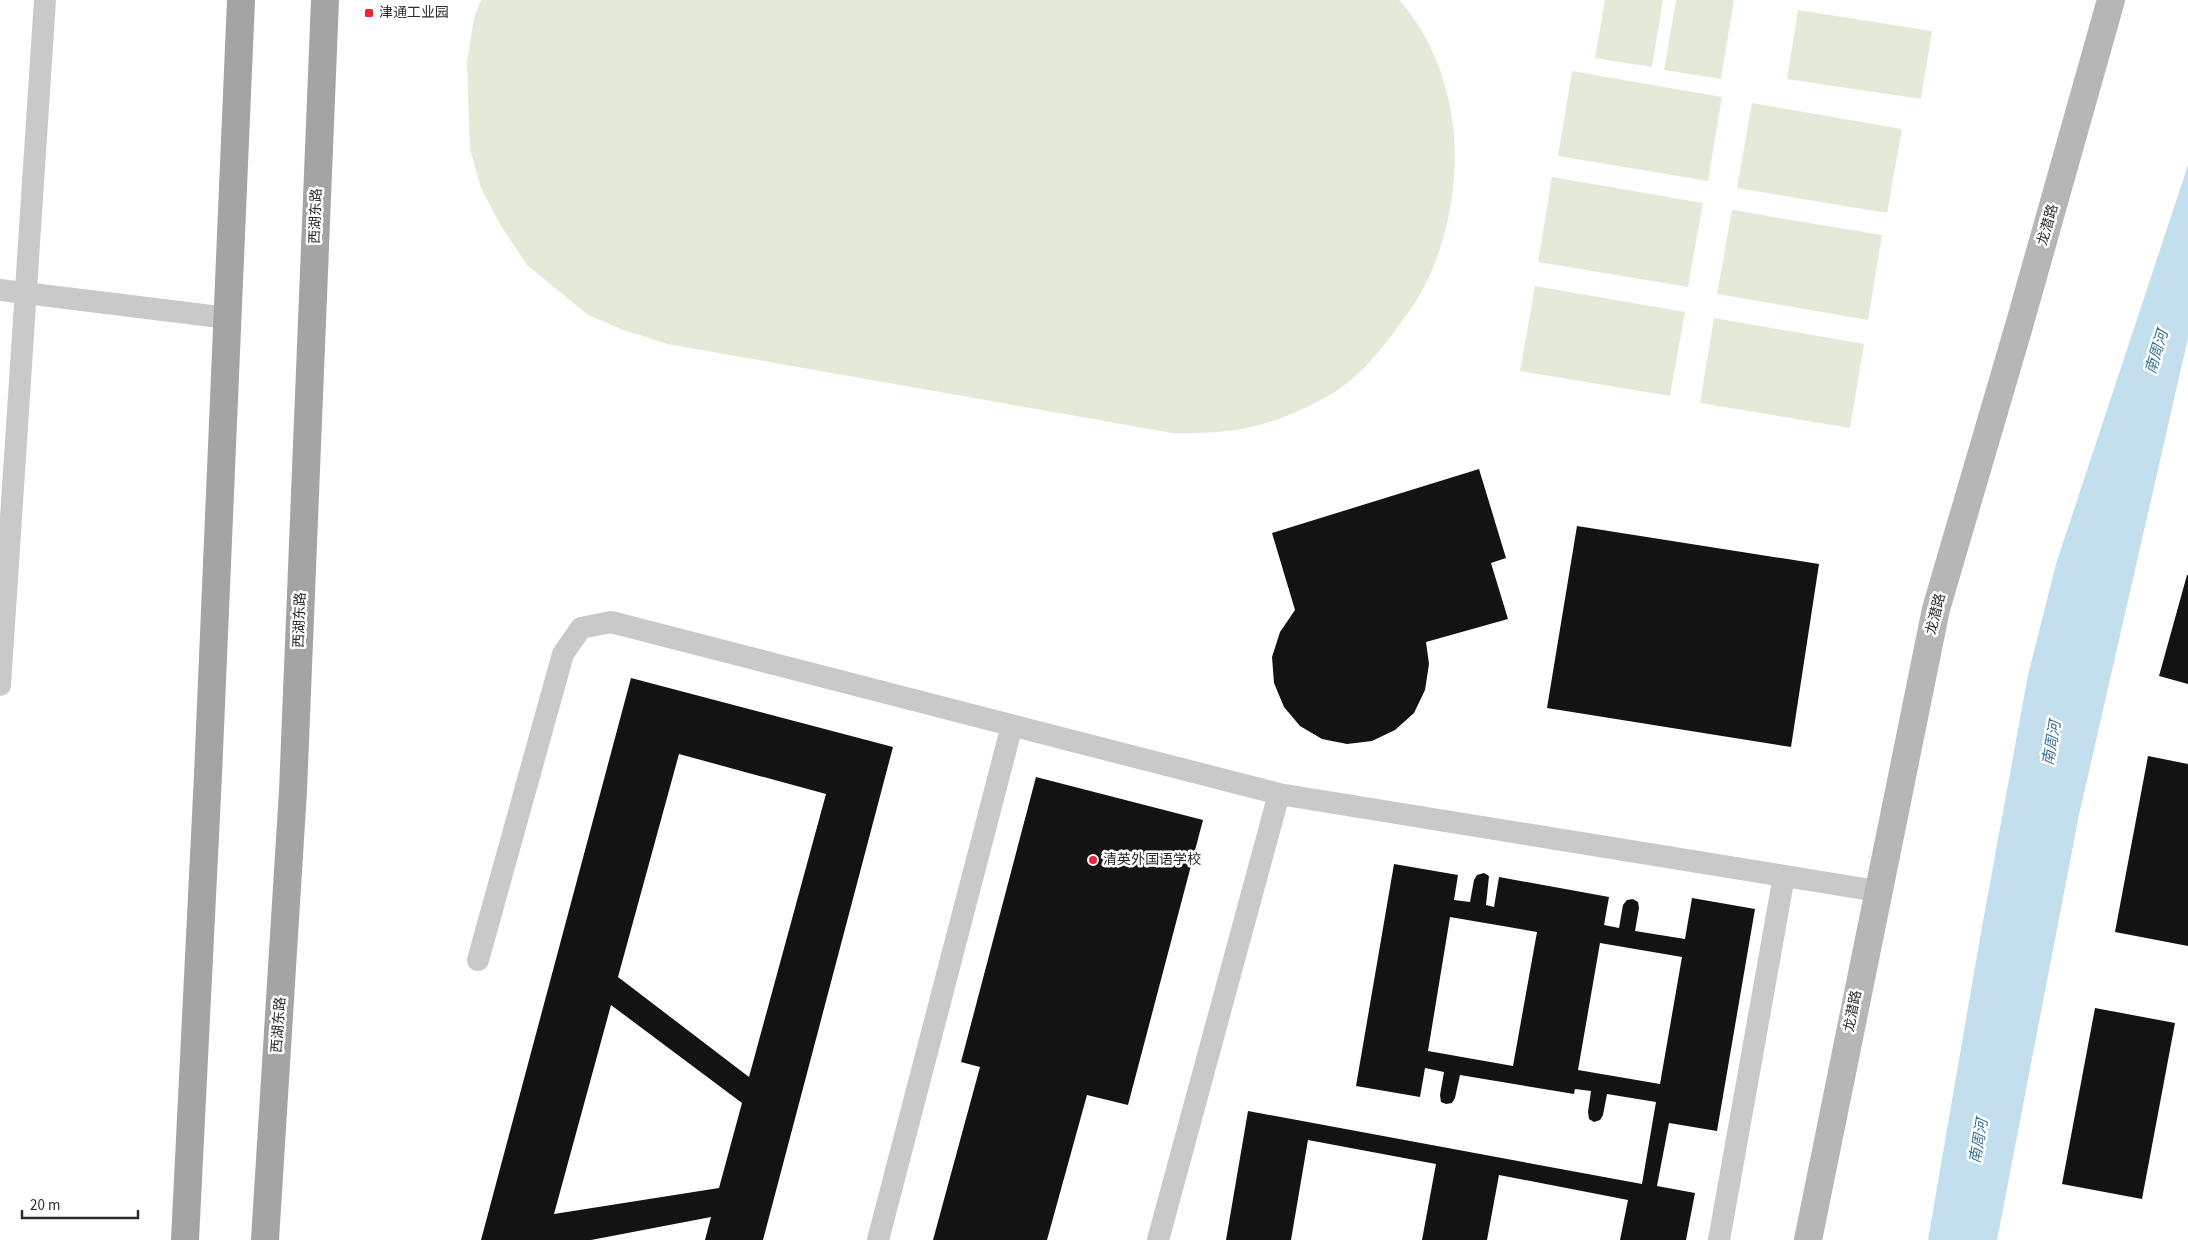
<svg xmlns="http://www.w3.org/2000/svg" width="2188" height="1240" font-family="'Source Sans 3','Noto Sans SC',sans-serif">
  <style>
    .green { fill: #e3ebd8 }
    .water { fill: #c3deec }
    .building { fill: #131313; fill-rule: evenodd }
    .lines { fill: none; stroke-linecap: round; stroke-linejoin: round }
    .lane { stroke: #c9c9c9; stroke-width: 22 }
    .secondary { stroke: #b6b6b6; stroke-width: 28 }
    .primary { stroke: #a4a4a4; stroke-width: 28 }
    .poi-dot { fill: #ee2339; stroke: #fff; stroke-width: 2 }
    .labels { text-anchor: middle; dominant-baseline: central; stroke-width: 5; stroke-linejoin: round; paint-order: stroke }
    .poi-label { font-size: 14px; fill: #2c2c2c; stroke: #fff; text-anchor: start }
    .street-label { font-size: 14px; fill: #2c2c2c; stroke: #fff }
    .water-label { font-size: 15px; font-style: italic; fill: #377192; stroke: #fff }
  </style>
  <rect width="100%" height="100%" fill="#fff"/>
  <path class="green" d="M481 0H1399C1465 74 1469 189 1429 277 1420 297 1407 314 1395 331 1377 355 1356 380 1330 395 1275 426 1234 435 1172 433L667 344 621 329 588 315 527 265 501 226 481 188 470 149 467 62 474 18Z
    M1605 0H1663L1652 67 1595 58Z
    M1676 0H1734L1721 79 1664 70Z
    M1798 10 1932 31 1921 99 1787 79Z
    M1572 71 1722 97 1708 181 1558 156Z
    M1752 103 1902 129 1887 213 1737 188Z
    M1552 177 1703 203 1688 287 1538 262Z
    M1732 210 1882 235 1868 320 1717 294Z
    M1535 286 1685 312 1670 396 1520 371Z
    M1714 318 1864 344 1850 428 1700 403Z"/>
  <path class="water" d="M2188 165V338L2079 815 1997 1240H1928L1980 938 2028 675 2056 564Z"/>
  <path class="building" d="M1479 469 1506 558 1491 563 1508 619 1426 642 1429 664 1425 690 1414 713 1395 730 1372 741 1347 744 1322 739 1300 726 1284 707 1274 683 1272 657 1280 632 1295 610 1272 533Z
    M1577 526 1819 564 1791 747 1547 708Z
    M2187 575H2188V684L2159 676Z
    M631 678 893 747 763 1240H705L711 1217 591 1240H481ZM679 754 826 794 749 1077 618 977ZM611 1005 742 1103 719 1188 554 1214Z
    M2148 756 2188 764V946L2115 932Z
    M1036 777 1203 820 1128 1105 1087 1095 1047 1240H933L980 1067 961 1062Z
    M1394 864 1458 875 1454 900 1470 902 1474 880 1477 875 1484 873 1489 876 1486 905 1494 907 1499 877 1609 897 1604 925 1619 928 1623 905 1627 900 1633 899 1638 902 1639 908 1635 931 1685 939 1692 898 1755 909 1717 1131 1669 1123 1657 1186 1695 1193 1686 1240H1620L1628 1200 1499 1175 1487 1240H1422L1436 1164 1308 1140 1291 1240H1226L1248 1111 1642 1184 1656 1102 1607 1094 1603 1115 1600 1120 1594 1122 1589 1119 1588 1112 1591 1091 1575 1089 1574 1094 1460 1075 1455 1098 1452 1103 1446 1104 1441 1102 1440 1095 1444 1072 1425 1068 1420 1097 1356 1086ZM1450 917 1537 932 1513 1066 1428 1051ZM1600 943 1682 957 1660 1084 1578 1070Z
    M2095 1008 2175 1023 2142 1199 2062 1184Z"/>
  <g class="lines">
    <path class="lane" d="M0 290 228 318
      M0 685 45 0
      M478 960 563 654 581 628 611 622 1279 794 1877 891
      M878 1240 1010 733
      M1158 1240 1279 794
      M1719 1240 1784 876"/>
    <path class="secondary" d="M1808 1240 1936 609 2019 326 2111 0"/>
    <path class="primary" d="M185 1240 208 775 241 0
      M265 1240 293 791 325 0"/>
  </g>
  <g class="poi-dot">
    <rect x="364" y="8" width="10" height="10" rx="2.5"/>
    <circle cx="1093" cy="860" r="5"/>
  </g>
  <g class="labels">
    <g class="poi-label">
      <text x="379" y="13">津通工业园</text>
      <text x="1103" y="860">清英外国语学校</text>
    </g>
    <g class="street-label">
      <text transform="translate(316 216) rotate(-88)">西湖东路</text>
      <text transform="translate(2048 225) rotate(-74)">龙潜路</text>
      <text transform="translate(1936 614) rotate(-76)">龙潜路</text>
      <text transform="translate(300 620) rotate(-88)">西湖东路</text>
      <text transform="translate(1853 1011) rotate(-79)">龙潜路</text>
      <text transform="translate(279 1025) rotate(-86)">西湖东路</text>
    </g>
    <g class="water-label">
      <text transform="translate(2157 352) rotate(-73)">南周河</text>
      <text transform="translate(2052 743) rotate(-80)">南周河</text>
      <text transform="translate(1979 1141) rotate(-80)">南周河</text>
    </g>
  </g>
  <path d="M22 1210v8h116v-8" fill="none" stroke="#2c2c2c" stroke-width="2.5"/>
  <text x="30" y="1210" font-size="15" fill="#2c2c2c" stroke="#ffffff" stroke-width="4" paint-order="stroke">20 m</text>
</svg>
